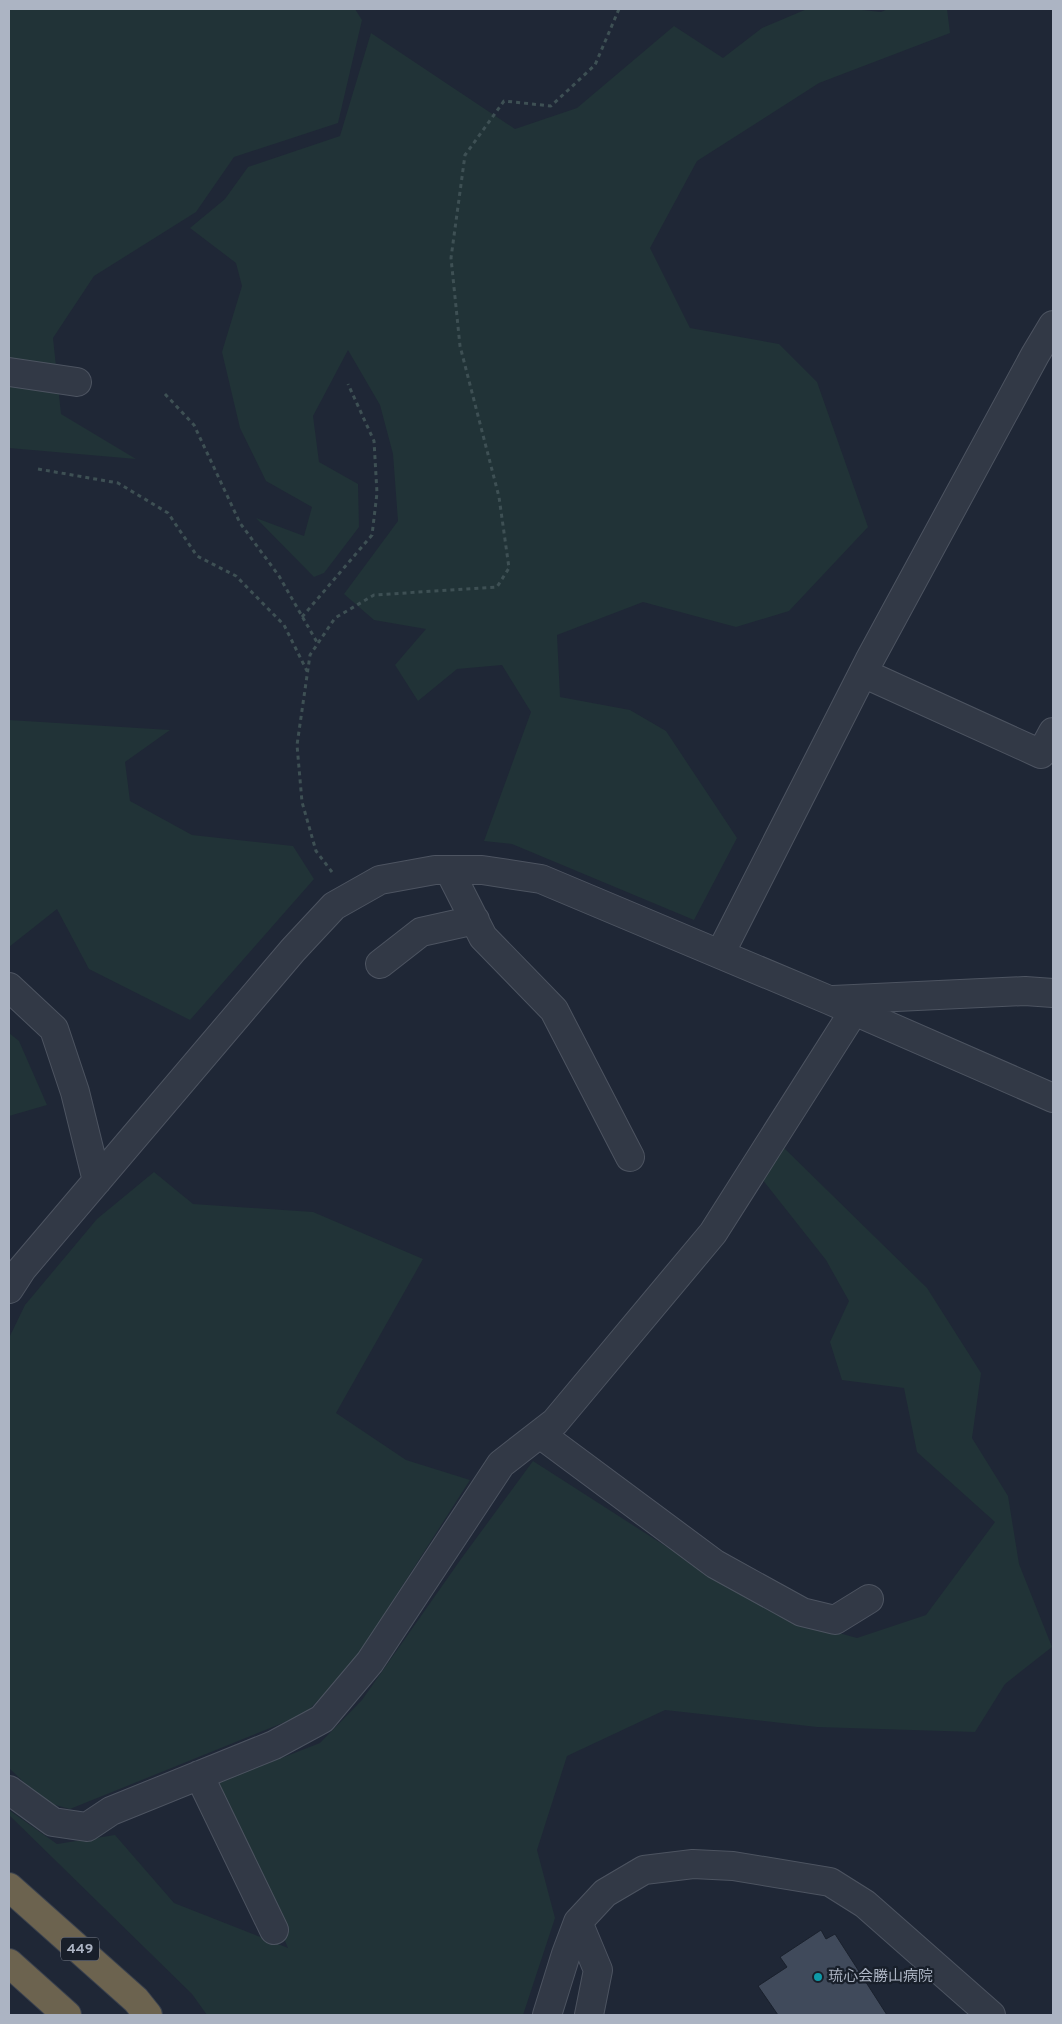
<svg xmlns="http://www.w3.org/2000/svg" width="1062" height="2024" font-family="Overpass,'Noto Sans JP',sans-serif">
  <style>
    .green { fill: #213337 }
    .building { fill: #404a5b; stroke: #1a212d }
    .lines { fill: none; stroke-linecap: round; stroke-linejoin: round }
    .minor-casing { stroke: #4d5461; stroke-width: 30 }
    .highway-casing { stroke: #3a414e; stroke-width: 30 }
    .path { stroke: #3e5054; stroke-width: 3; stroke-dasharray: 4 4; stroke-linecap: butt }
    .minor { stroke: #323946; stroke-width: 28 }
    .highway { stroke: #6c634f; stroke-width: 28 }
    .culture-dot { fill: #0f9aa8; stroke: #181f2a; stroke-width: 2 }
    .labels { text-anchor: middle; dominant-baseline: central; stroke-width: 4.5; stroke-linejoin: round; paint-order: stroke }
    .shield { fill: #181f2a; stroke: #808795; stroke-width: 1 }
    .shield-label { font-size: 14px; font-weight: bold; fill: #acb4c3 }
    .poi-label { font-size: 15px; fill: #acb4c3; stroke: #181f2a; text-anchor: start }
  </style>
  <rect width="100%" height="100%" fill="#1f2736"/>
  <path class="green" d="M9 9H355L362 20 338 123 234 157 196 212 94 276 53 338 61 414 136 459 9 448Z
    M807 9H853L881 12 888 9H947L950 33 819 83 697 161 650 248 690 328 779 344 817 382 868 527 789 611 736 627 643 602 557 635 560 697 630 710 666 731 737 838 694 920 512 844 484 841 531 712 502 665 457 669 418 701 395 665 426 629 374 620 344 594 398 521 393 454 380 405 348 350 313 416 319 462 358 484 359 527 324 573 314 577 256 518 304 536 312 507 266 481 240 428 222 352 242 286 236 263 190 228 225 199 248 167 340 136 371 33 515 129 577 108 674 26 723 58 762 28Z
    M9 720 170 730 125 762 130 801 192 835 293 846 314 879 190 1020 89 969 57 909 9 947Z
    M9 1033 19 1041 47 1105 9 1116Z
    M782 1146 927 1288 981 1373 972 1438 1008 1496 1019 1564 1052 1647 1005 1684 975 1732 817 1727 665 1710 567 1756 537 1850 555 1918 523 2015H207L192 1994 9 1815V1810L57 1844 115 1835 174 1903 288 1948 217 1783 320 1743 362 1700 461 1559 533 1461 670 1549 792 1620 857 1638 926 1615 995 1522 917 1452 904 1388 842 1380 830 1342 849 1301 826 1260 762 1179Z
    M154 1172 193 1204 313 1212 423 1259 336 1413 406 1460 470 1480 351 1666 305 1714 70 1809 44 1802 9 1768V1338L25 1305 97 1219Z"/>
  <path class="building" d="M821 1930 826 1939 835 1934 887 2015H778L758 1986 787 1967 780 1957Z"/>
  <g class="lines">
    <defs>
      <path id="minor" d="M9 372 77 382
        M863 673 1041 754 1053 732
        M449 870 483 937 554 1010 630 1157
        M720 954 869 661 1035 355 1053 325
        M380 964 421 932 475 920
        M9 987 54 1029 75 1092 97 1181
        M833 1000 1025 991 1053 993
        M9 1289 22 1269 293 950 334 906 380 880 435 870H482L541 879 829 1000 1053 1098
        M540 1434 715 1564 802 1612 835 1620 869 1599
        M199 1775 274 1930
        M9 1790 53 1822 87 1827 111 1811 274 1745 322 1719 370 1662 501 1464 555 1422 713 1233 854 1011
        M578 1922 598 1970 589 2015
        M547 2015 566 1954 578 1922 605 1893 644 1870 693 1864 733 1866 830 1882 865 1904 991 2015"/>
      <path id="highway" d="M9 1887 136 2000 148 2015
        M9 1963 67 2015"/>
    </defs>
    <use href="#minor" class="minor-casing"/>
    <use href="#highway" class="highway-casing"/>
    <path class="path" d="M165 394 194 425 240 523 279 576 318 644
      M38 469 118 483 168 513 197 556 236 576 284 625 307 671
      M302 617 372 535 377 493 374 441 348 384
      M332 872 316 851 302 802 297 745 310 655 335 618 374 595 497 587 509 568 499 497 460 346 451 258 465 155 504 101 551 106 595 65 619 9"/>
    <use href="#minor" class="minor"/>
    <use href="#highway" class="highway"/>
  </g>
  <circle class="culture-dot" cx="818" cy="1977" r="5"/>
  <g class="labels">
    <rect class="shield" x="61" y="1937.5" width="38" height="23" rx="4"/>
    <g class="shield-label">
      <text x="80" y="1949">449</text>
    </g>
    <g class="poi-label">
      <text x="828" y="1977">琉心会勝山病院</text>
    </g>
  </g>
  <rect width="1062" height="2024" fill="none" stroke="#acb4c3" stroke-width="20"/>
</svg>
